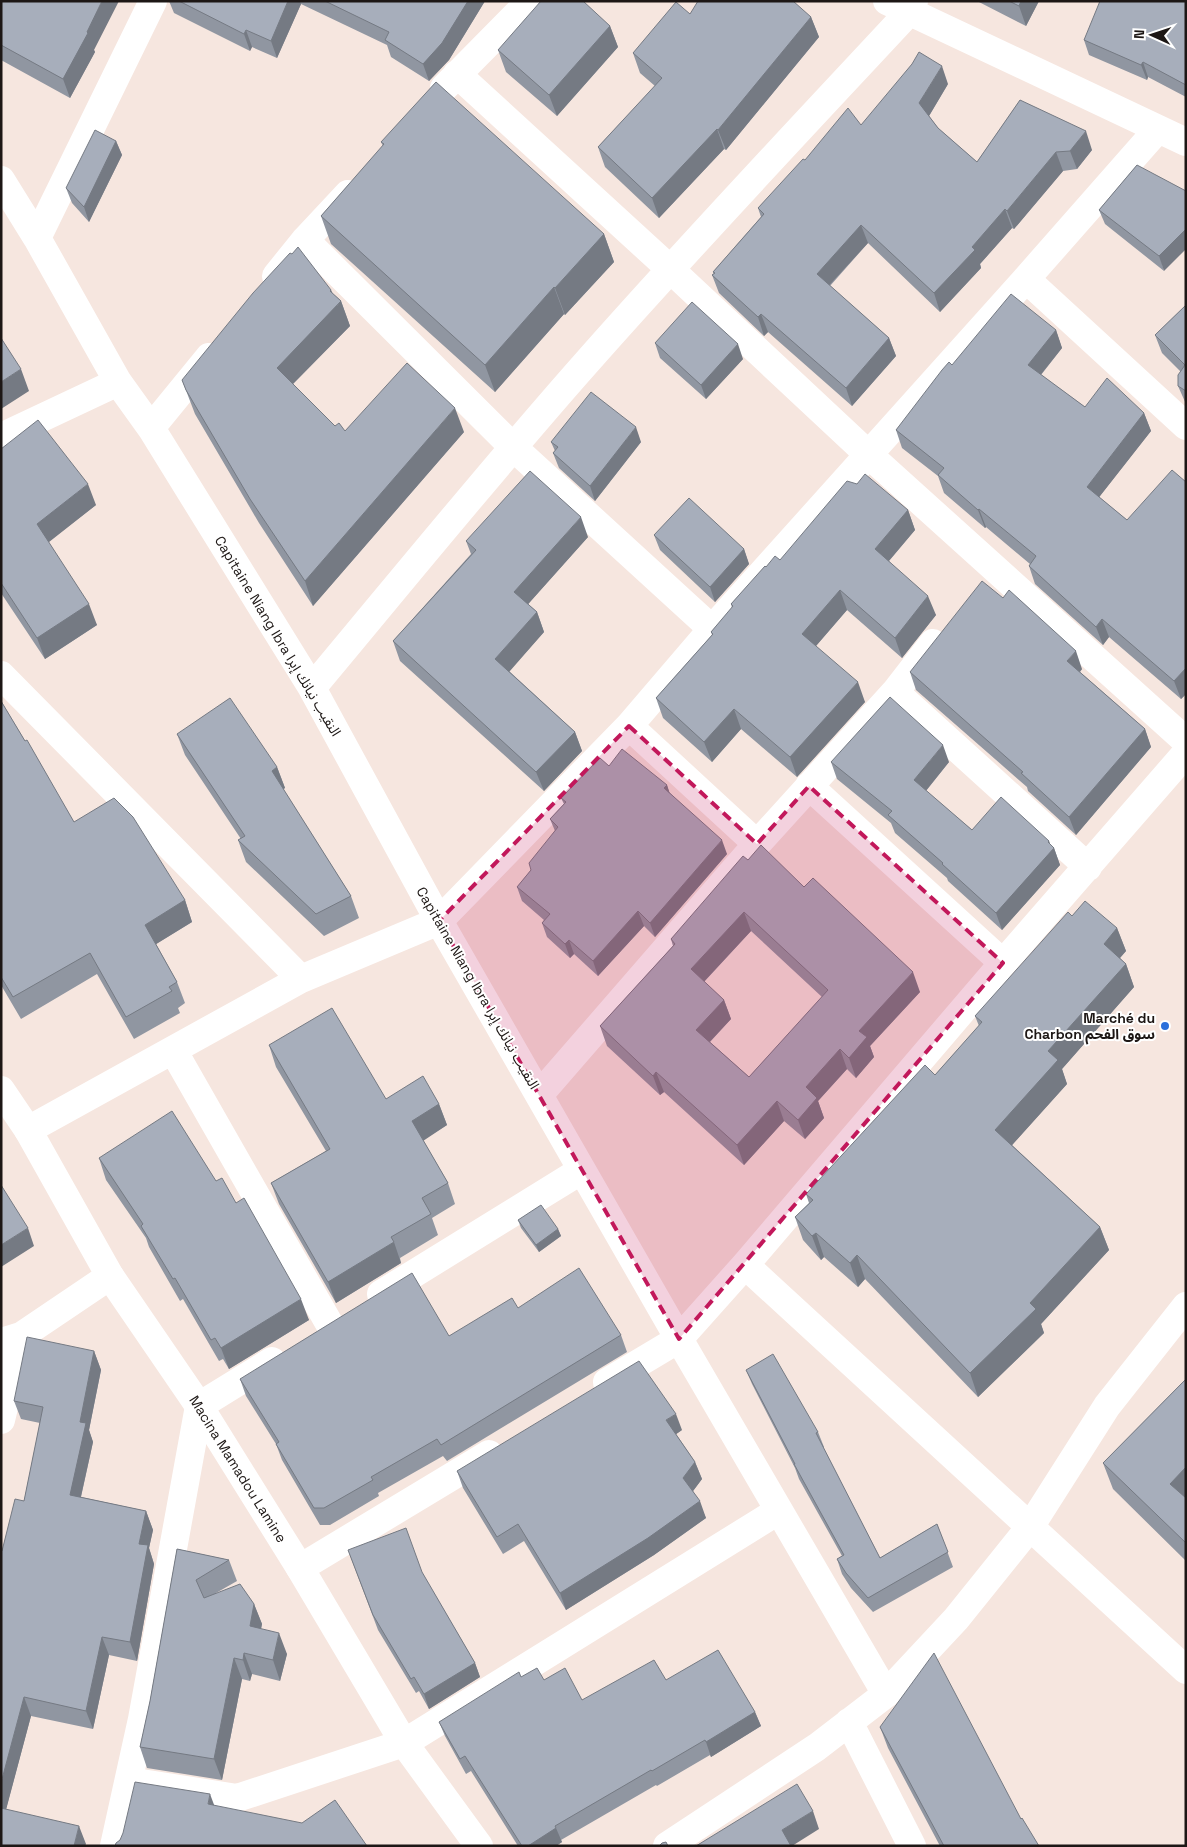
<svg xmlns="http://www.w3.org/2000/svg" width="1187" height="1847" font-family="'Space Grotesk','Noto Sans Arabic',sans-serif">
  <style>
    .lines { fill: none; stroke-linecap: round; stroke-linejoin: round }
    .minor { stroke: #fff; stroke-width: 28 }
    .tertiary { stroke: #fff; stroke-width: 28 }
    .wall { fill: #9096a1; fill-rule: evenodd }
    .shaded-wall { fill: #757a83 }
    .building { fill: #a7aebb; stroke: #757a83; fill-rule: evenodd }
    .marked { fill: #c2185b; fill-opacity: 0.2; stroke: #c2185b; stroke-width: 4; stroke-dasharray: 10 6; stroke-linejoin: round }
    .poi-dot { fill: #2a6fdb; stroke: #fff; stroke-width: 2 }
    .labels { text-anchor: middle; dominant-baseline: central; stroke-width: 4; stroke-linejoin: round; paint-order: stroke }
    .street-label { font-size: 14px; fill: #1d1715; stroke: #fff }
    .poi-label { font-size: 14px; font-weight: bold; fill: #1d1715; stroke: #fff; text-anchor: end }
  </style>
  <rect width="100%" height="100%" fill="#f6e6df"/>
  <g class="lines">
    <path class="minor" d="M887 1 1186 142
      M457 74 670 269 869 455 1186 741
      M444 88 530 1
      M1 180 37 238 118 382 151 428 312 688 439 921 679 1339 886 1694
      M37 238 153 1
      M305 240 513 447 712 629
      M276 276 305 240 348 194
      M1026 279 1186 426
      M151 428 209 357
      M1 437 118 382
      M1 675 301 979 439 921 629 726 712 629 1026 279 1158 129
      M312 688C403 579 493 468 587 362 692 243 801 128 909 12L914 1
      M895 692 1088 867
      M629 726 757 844
      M809 786 1003 963
      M173 1050 330 1325
      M540 1094 757 844 895 692 933 643
      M28 1130 301 979
      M745 1265 1003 963 1186 753
      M381 1294 582 1170
      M1 1342 21 1336 110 1276
      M607 1382 679 1339 745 1265 1186 1670
      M1 1420 21 1336
      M300 1568 489 1454
      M849 1722 912 1846
      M129 1781 237 1798 404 1743 778 1511
      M114 1846 142 1719 199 1406 272 1361
      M667 1846 817 1747 886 1694 956 1619 1030 1527 1107 1406 1186 1306"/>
    <path class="tertiary" d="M1 1090 28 1130 110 1276 199 1406 300 1568 404 1743 479 1846"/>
  </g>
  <path class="wall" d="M1 1 94 50 95 52 70 98 1 60Z
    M169 1H485L449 60 429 81 391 57 387 45 301 4 277 58 252 47 250 51 174 13Z
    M977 1H1039L1026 26Z
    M1186 1V97L1148 77 1147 80 1089 55 1084 40Z
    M690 14 811 17 819 37 726 150 724 149 659 218 605 167 598 147 655 86 640 73 633 53Z
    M610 26 618 47 557 116 506 72 498 50Z
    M948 84 929 116 938 128 977 162 1020 100 1092 150 1077 169 1063 171 1014 229 1012 228 980 264 981 268 940 312 868 243 830 286 889 338 896 356 852 406 768 332 764 336 719 293 712 275 714 273 713 272 761 217 758 208 805 160 861 125Z
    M116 141 122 155 89 222 72 203 66 188Z
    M381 142 604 234 614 262 565 315 564 314 495 392 331 244 321 216 383 146Z
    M1137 165 1164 271 1105 224 1099 210Z
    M331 290 333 294 341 301 350 326 293 384 335 426 345 431 464 432 313 606 259 523 195 414 182 380Z
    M1186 305V404L1178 386 1181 372 1162 353 1155 335Z
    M1056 330 1062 348 1041 375 1085 407 1144 413 1151 431 1099 497 1127 520 1186 482V694L1181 699 1109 637 1103 645 1035 584 1029 566 1030 564 986 527 985 528 944 493 938 476 902 448 896 430 952 365Z
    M655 343 743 359 706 399 660 358Z
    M551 442H641L595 501 559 468 553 453 555 451Z
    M1 449 96 505 48 542 97 625 45 659 1 593Z
    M908 510 915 530 889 561 936 615 902 658 847 610 816 646 865 702 797 777 741 729 712 762 663 718 656 698 712 635 711 632 732 608 731 604 766 567 780 560Z
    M654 535 744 549 749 564 715 602 660 550Z
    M588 537 528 604 537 612 544 632 509 671 575 732 582 751 544 791 400 661 393 641 471 554 466 541Z
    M1082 669 1080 672 1145 729 1151 747 1076 835 1028 791 1027 787 916 690 910 672Z
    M1 701 25 741 74 822 185 900 192 922 156 944 177 982 185 1003 178 1008 180 1013 134 1039 97 974 21 1019 1 985Z
    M177 734 277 767 285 788 283 789 351 896 359 918 324 936 246 862 238 840 241 839 185 755Z
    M831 762H949L926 791 972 830 1049 841 1050 844 1054 848 1060 865 1002 930 948 881 947 878 895 833 891 823 837 779Z
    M609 766 667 785 669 792 727 854 655 937 644 926 598 976 574 954 570 958 547 937 542 923 544 920 522 901 517 887 531 870 555 831 550 819 564 804 561 798Z
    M748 860 804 887 920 992 870 1046 874 1057 856 1078 847 1069 818 1101 824 1118 805 1139 784 1121 744 1165 664 1092 660 1095 607 1046 600 1026 673 946 671 939ZM751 931 822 997 749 1077 710 1042 731 1019 724 1000 704 982Z
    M1072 916 1117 928 1126 951 1120 958 1126 964 1134 987 1062 1069 1067 1084 1012 1145 1100 1227 1109 1250 1041 1324 1044 1333 978 1397 865 1279 858 1287 824 1257 821 1260 803 1240 795 1217 809 1203 806 1194 935 1075 979 1026 975 1016Z
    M269 1045 386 1099 439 1104 447 1125 423 1140 448 1183 455 1204 432 1218 438 1235 400 1258 401 1263 336 1303 279 1204 271 1183 326 1151 276 1067Z
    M99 1158 216 1181 236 1203 309 1320 229 1369 223 1359 219 1361 183 1299 180 1301 149 1247 146 1238 106 1180Z
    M518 1220 558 1229 561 1236 539 1252 521 1228Z
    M518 1308 621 1335 627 1352 447 1461 443 1456 378 1493 379 1496 330 1525H320L282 1460 276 1444 246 1396 240 1379 449 1336Z
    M94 1351 101 1370 89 1430 93 1442 81 1497 146 1511 153 1530 149 1548 154 1564 137 1661 109 1655 93 1729 31 1716 6 1809 86 1844 1 1846 2 1551 24 1501 40 1423 21 1419 14 1401Z
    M746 1370 818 1432 824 1447H823L880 1558 937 1524 953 1567 873 1612 851 1588 842 1574 837 1559 842 1556 799 1479 795 1468 752 1384Z
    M1186 1379V1561L1113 1489 1103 1463Z
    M682 1430 676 1434 695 1462 702 1479 693 1491 706 1518 654 1555 566 1610 524 1541 503 1554 463 1488 457 1471Z
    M177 1549 229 1560 237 1581 216 1593 254 1604 262 1624 261 1629 287 1654 280 1681 252 1674 250 1681 242 1679 222 1780 147 1768 140 1747 150 1701Z
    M348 1550 422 1573 475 1663 480 1677 429 1709 419 1691 416 1693 378 1630Z
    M521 1677 544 1680 582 1700 666 1680 755 1712 761 1726 711 1757 710 1755 657 1786 656 1785 561 1840 562 1842 556 1846H518L471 1771 466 1774 445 1736 439 1722Z
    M880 1727 1021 1819 1039 1846H940L888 1748Z"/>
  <path class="shaded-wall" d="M102 1H119L94 50 95 52 70 98 63 79Z
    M288 1H300L301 4 277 58 271 41Z
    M468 1H485L449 60 429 81 423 64Z
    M1021 1H1039L1026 26 1019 6Z
    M811 17 819 37 726 150 718 130Z
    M610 26 618 47 557 116 549 95Z
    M246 30 252 47 250 51 244 34Z
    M1143 62 1148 77 1147 80 1141 65Z
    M942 66 948 84 926 121 919 103Z
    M717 129 724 149 659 218 652 198Z
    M1086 131 1092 150 1077 169 1070 151Z
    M116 141 122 155 89 222 84 207Z
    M1056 152 1063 171 1014 229 1007 211Z
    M1005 209 1012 228 980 264 981 268 940 312 934 293 972 247Z
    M861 225 868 243 823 292 817 274Z
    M1186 229V249L1164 271 1159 256Z
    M604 234 614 262 565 315 555 288Z
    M554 287 564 314 495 392 485 365Z
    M331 290 337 306 341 301 350 326 285 392 277 368Z
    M761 314 768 332 764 336 758 317Z
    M1056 330 1062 348 1034 383 1028 365Z
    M889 338 896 356 852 406 846 388Z
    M738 344 743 359 706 399 701 385Z
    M21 369 29 391 1 409V382Z
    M455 408 464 432 313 606 305 581Z
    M1144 413 1151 431 1093 505 1087 487Z
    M636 427 641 442 595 501 590 486Z
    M88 484 96 505 44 546 37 524Z
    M979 509 986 527 985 528 978 510Z
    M908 510 915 530 882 569 875 549Z
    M581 517 588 537 522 611 514 592Z
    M744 549 749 564 715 602 710 587Z
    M840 590 847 610 809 654 802 634Z
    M928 596 936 615 902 658 895 638Z
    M89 604 97 625 45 659 37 638Z
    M537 612 544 632 503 679 495 659Z
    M1102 619 1109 637 1103 645 1096 627Z
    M1076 651 1082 669 1074 679 1067 661Z
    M1186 668V694L1181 699 1174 681Z
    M858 682 865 702 797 777 790 757Z
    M734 709 741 729 712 762 704 742Z
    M1145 729 1151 747 1076 835 1069 817Z
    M575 732 582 751 544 791 536 772Z
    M943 745 949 762 920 798 914 780Z
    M277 767 285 788 279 792 272 771Z
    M667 785 672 800 664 788Z
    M722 840 727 854 655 937 650 923Z
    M1049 841 1052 850 1054 848 1060 865 1002 930 996 913Z
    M185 900 192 922 153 946 145 925Z
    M638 911 644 926 598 976 593 961Z
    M744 912 751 931 698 988 691 969Z
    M1117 928 1126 951 1112 967 1104 944Z
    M569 940 574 954 570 958 565 944Z
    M1126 964 1134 987 1062 1069 1067 1084 1004 1154 995 1130 1048 1051Z
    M913 972 920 992 870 1046 874 1057 856 1078 849 1058 859 1031Z
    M724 1000 731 1019 703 1049 696 1030Z
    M840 1049 847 1069 818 1101 824 1118 805 1139 798 1120 806 1087Z
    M656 1072 664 1092 660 1095 653 1076Z
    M777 1101 784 1121 744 1165 737 1145Z
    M439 1104 447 1125 420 1143 412 1121Z
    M1100 1227 1109 1250 1041 1324 1044 1333 978 1397 970 1373 1030 1303Z
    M28 1228 34 1246 1 1267V1245Z
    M558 1229 561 1236 539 1252 536 1245Z
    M816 1233 824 1257 821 1260 812 1236Z
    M394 1242 401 1263 336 1303 328 1282Z
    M857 1255 865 1279 858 1287 850 1263Z
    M301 1299 309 1320 229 1369 221 1348Z
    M94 1351 101 1370 89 1430 93 1442 77 1514 70 1495 80 1422Z
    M676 1414 682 1430 672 1437 666 1420Z
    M695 1462 702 1479 690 1495 683 1478Z
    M1186 1467V1504L1170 1484Z
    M700 1501 706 1518 654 1555 566 1610 560 1593Z
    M146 1511 153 1530 149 1548 154 1564 137 1661 130 1642 139 1544Z
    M254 1604 262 1624 257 1647 250 1626Z
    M279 1633 287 1654 280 1681 273 1660Z
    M102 1637 109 1655 93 1729 86 1711Z
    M244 1653 252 1674 250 1681 243 1660Z
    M234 1658 242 1679 222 1780 214 1759Z
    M475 1663 480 1677 429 1709 424 1694Z
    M24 1697 31 1716 2 1825 1 1783Z
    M755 1712 761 1726 711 1757 706 1742Z
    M210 1794 216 1810 208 1804Z
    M813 1811 819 1829 792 1846H787L782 1830Z
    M79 1826 86 1844 85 1846H74Z
    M556 1828 562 1842 556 1846H528Z"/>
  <path class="building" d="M1 1H102L87 32 88 33 63 79 1 45Z
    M179 1H288L271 41 246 30 244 34Z
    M325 1H468L442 43 423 64 385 40 389 32Z
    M541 1H583L610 26 549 95 498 50Z
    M698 1H793L811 17 718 130 717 129 652 198 598 147 662 78 633 53 676 2 690 14Z
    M1009 1H1021L1019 6Z
    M1100 1H1186V85L1143 62 1141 65 1084 40Z
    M919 52 942 66 919 103 938 128 977 162 1020 100 1086 131 1070 151 1056 152 1007 211 1005 209 972 247 975 250 934 293 861 225 817 274 889 338 846 388 761 314 758 317 712 275 715 273 713 272 764 214 758 208 803 159 805 160 848 108 861 125 912 64Z
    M436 82 604 234 555 288 554 287 485 365 321 216 384 144 381 142Z
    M95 130 116 141 84 207 66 188Z
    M1137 165 1186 191V229L1159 256 1099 210Z
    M298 247 331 290 330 291 341 301 277 368 335 426 339 423 345 431 407 363 455 408 305 581 250 499 186 390 182 380 253 293 290 253 292 254Z
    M1011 294 1056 330 1028 365 1085 407 1107 378 1144 413 1087 487 1127 520 1172 470 1186 482V668L1174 681 1102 619 1096 627 1029 566 1036 556 979 509 978 510 938 475 944 468 896 430 942 370 949 362 952 365Z
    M692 302 738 344 701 385 655 343Z
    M1186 305V391L1178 386V375L1185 365 1155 335Z
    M1 338 21 369 1 382Z
    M591 392 636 427 590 486 553 453 558 447 551 442Z
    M38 420 88 484 37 524 89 604 37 638 1 583V449Z
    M530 471 581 517 514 592 537 612 495 659 575 732 536 772 393 641 476 550 466 541Z
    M865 474 908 510 875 549 928 596 895 638 840 590 802 634 858 682 790 757 734 709 704 742 656 698 713 634 711 632 733 606 731 604 765 566 766 567 775 556 780 560 847 481 857 484Z
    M689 498 744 549 710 587 654 535Z
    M982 581 1003 598 1009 590 1076 651 1067 661 1145 729 1069 817 1021 773 1023 772 910 672Z
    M890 697 943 745 914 780 972 830 1001 797 1049 841 1048 842 1054 848 996 913 942 864 943 863 888 815 892 811 831 762Z
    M230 698 277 767 272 771 351 896 316 914 238 840 245 836 177 734Z
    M1 701 25 741 27 740 74 822 114 798 133 817 185 900 145 925 177 982 169 987 172 991 126 1017 90 953 13 997 1 977Z
    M622 749 667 785 664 788 722 840 650 923 638 911 593 961 569 940 565 944 542 923 550 914 517 887 531 870 529 863 558 827 550 819 566 802 561 798 600 758 609 766Z
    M761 845 804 887 813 878 913 972 859 1031 867 1037 849 1058 840 1049 806 1087 817 1098 798 1120 777 1101 737 1145 656 1072 653 1076 600 1026 675 944 671 939 743 856 748 860ZM744 912 828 990 749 1077 696 1030 724 1000 691 969Z
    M1085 901 1117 928 1104 944 1126 964 1048 1051 1058 1060 995 1130 1100 1227 1030 1303 1036 1309 970 1373 857 1255 850 1263 816 1233 812 1236 795 1217 813 1200 806 1194 925 1065 935 1075 982 1022 975 1016 1068 912 1072 916Z
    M332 1008 386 1099 423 1076 439 1104 412 1121 448 1183 422 1198 431 1214 391 1237 394 1242 328 1282 271 1183 330 1149 269 1045Z
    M172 1111 216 1181 222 1178 236 1203 244 1198 301 1299 221 1348 215 1338 211 1340 175 1278 173 1279 141 1226 143 1224 99 1158Z
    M1 1185 28 1228 1 1245Z
    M541 1205 558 1229 536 1245 518 1220Z
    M579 1268 621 1335 441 1445 437 1439 371 1477 373 1480 324 1508H314L276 1444 279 1442 240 1379 412 1273 449 1336 512 1298 518 1308Z
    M27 1337 94 1351 80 1422 86 1423 70 1495 146 1511 139 1544 148 1545 130 1642 102 1637 86 1711 24 1697 1 1783V1551H2L15 1499 24 1501 43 1407 14 1401Z
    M773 1354 818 1432 816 1433 880 1558 937 1524 948 1552 868 1598 846 1573 837 1559 844 1555 794 1464H795L746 1370Z
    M639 1361 676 1414 666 1420 695 1462 683 1478 700 1501 648 1538 560 1593 518 1524 497 1537 457 1471Z
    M1186 1379V1467L1170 1484 1186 1498V1543L1103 1463Z
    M406 1528 422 1572 475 1663 424 1694 414 1677 411 1679 373 1615 348 1550Z
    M177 1549 229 1560 196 1580 204 1598 240 1584 254 1604 250 1626 279 1633 273 1660 244 1653 243 1660 234 1658 214 1759 140 1747 150 1701Z
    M718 1650 755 1712 706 1742 705 1740 652 1771 651 1770 555 1826 556 1828 528 1846H522L465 1756 460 1759 439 1722 519 1672 521 1677 537 1668 544 1680 565 1668 582 1700 654 1660 666 1680Z
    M934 1653 1021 1819 1022 1818 1039 1846H944L880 1727Z
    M135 1782 210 1794 208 1804 302 1823 335 1800 367 1846H115L116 1843 120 1840 123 1833Z
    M797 1784 813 1811 782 1830 791 1846H696Z
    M1 1808 79 1826 74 1846H1Z
    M666 1842 668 1846H659L662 1843Z"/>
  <path class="marked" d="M629 726 757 844 809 786 1003 963 679 1339 439 921Z"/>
  <circle class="poi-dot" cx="1165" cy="1026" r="5"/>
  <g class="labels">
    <g class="street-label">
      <text transform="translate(278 636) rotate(59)">Capitaine Niang Ibra النقيب نيانك إبرا</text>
      <text transform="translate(478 988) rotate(60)">Capitaine Niang Ibra النقيب نيانك إبرا</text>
      <text transform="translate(238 1469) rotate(58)">Macina Mamadou Lamine</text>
    </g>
    <g class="poi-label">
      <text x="1155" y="1018">Marché du<tspan x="1155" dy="16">Charbon سوق الفحم</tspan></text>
    </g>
  </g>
  <rect width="1187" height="1847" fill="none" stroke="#1d1715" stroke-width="5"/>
  <g transform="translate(1152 35) rotate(273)" stroke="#ffffff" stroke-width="4" paint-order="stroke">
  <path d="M0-4L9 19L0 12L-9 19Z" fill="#1d1715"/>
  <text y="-8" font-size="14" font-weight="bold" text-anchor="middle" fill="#1d1715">N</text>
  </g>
</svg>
